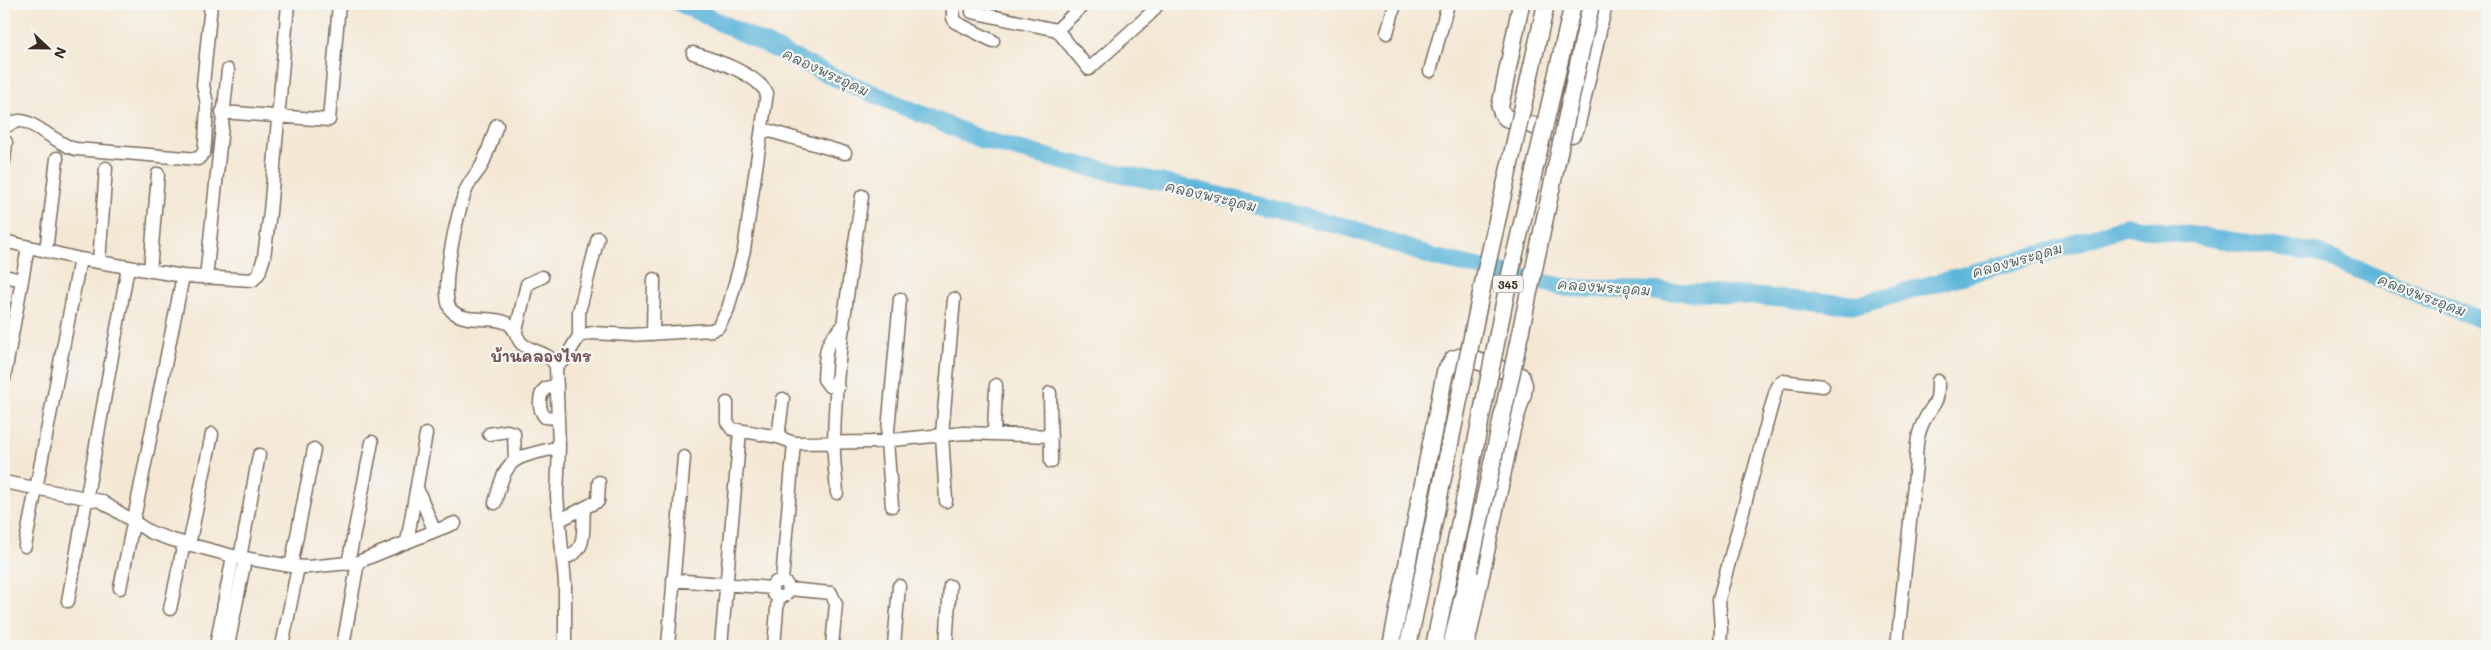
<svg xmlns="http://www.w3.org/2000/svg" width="2491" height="650" font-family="Mali,'Playpen Sans Thai',sans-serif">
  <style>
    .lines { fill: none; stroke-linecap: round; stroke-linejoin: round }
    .canal { stroke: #5db6da; stroke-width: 10 }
    .river { stroke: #5db6da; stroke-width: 18 }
    .minor-casing { stroke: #7c6c5e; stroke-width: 15 }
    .major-casing { stroke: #7c6c5e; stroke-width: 19 }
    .minor { stroke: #fff; stroke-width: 12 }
    .major { stroke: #fff; stroke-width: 16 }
    .major-bridge-casing { stroke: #7c6c5e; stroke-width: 19; stroke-linecap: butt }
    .major-bridge { stroke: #fff; stroke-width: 16 }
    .labels { text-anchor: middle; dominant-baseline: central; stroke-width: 4.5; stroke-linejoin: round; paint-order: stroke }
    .shield { fill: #f6f6f2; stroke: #73675e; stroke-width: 1 }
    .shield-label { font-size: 11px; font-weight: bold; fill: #3b2a1e }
    .water-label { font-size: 14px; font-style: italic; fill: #475b60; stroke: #f6f6f2 }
    .quarter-label { font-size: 15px; font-weight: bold; fill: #755055; stroke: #f6f6f2 }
  </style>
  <rect width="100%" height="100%" fill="#f6f6f2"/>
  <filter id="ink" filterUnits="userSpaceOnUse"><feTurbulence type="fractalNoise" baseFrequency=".02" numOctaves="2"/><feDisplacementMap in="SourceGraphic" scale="10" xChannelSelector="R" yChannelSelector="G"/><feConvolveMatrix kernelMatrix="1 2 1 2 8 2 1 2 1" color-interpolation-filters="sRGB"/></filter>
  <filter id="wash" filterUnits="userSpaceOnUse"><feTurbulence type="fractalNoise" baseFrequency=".0096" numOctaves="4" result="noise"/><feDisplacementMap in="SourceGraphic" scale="20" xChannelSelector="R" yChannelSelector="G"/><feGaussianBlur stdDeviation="1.12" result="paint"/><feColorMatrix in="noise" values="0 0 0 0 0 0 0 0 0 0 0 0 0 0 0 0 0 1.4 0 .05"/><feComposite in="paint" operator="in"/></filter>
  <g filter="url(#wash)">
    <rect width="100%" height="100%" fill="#f4e8d5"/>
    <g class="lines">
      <path class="canal" d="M2484 321 2487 343"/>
      <path class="river" d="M681 4 836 78 980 139 1066 162 1197 190 1350 228 1433 257 1568 288 1714 293 1858 305 2055 250 2127 226 2317 253 2484 321 2487 320"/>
    </g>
  </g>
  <g filter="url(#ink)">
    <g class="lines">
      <defs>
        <path id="minor" d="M953 4V18L955 22 993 41
          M972 12 1057 30 1089 69 1150 14 1158 4
          M1057 30 1084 4
          M1387 33 1395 4
          M1430 71 1448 4
          M222 112 329 120 339 4
          M497 125C492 138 488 152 482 165 477 174 470 180 466 190 458 209 437 298 452 311 467 324 490 315 507 323 517 328 515 337 522 344 534 353 548 351 556 366L559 447 557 496 565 583V646
          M4 127C8 125 14 122 19 121 32 119 59 146 76 149L198 159 204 152 205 143 207 104 203 85 211 4
          M763 129 845 153
          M4 161 6 142
          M4 241 80 259 183 276 253 280 259 273 264 257 270 212 288 4
          M46 251 57 158
          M99 262 106 168
          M150 271 158 174
          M4 276 22 280
          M206 278 228 70
          M516 331 527 284 542 277
          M653 334 654 279
          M579 336 592 333 630 335 712 330 718 327 728 309 744 250 767 93C754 72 715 60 693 53
          M556 366 565 359 579 336V312L598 238
          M4 379 28 247
          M557 385 546 388C538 395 538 409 545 417L558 418
          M838 388 829 386 824 379C826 354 823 342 844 326
          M1050 393 1051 462
          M727 403V422L732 429 778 437 794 443 872 442 964 433 1051 436
          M994 433 996 385
          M489 434 507 431 514 433 515 460
          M778 437 783 399
          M4 482 101 501 150 532 169 539 233 556 291 566 309 567 358 562 407 542 426 434
          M417 488 434 530
          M837 493C836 476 833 459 834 443 835 361 850 277 862 196
          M946 501 942 434 954 299
          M495 503C507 454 513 459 559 447
          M892 506 887 441 900 299
          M560 520 598 501 599 482
          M407 542 455 523
          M189 545 212 434
          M25 546 80 259
          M240 558 259 455
          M564 558C588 552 582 531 584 510
          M348 564 372 442
          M291 566 314 449
          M673 580 772 588
          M782 580 794 443
          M772 589a8 8 0 1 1 16 0a8 8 0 1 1-16 0Z
          M120 588 183 276
          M789 589 831 593 836 604 832 646
          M68 601 128 267
          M170 609 184 543
          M216 646 233 556
          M228 646 245 559
          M282 646 298 567
          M343 646 358 562
          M668 646 684 457
          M721 646 740 431
          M774 646 778 597
          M894 646 899 586
          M946 646 950 586
          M1720 646 1721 630 1719 599 1777 386 1782 381 1823 386
          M1897 646 1916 464C1916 447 1917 432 1926 417 1936 400 1938 404 1938 381"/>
        <path id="major" d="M1521 4 1500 107 1502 113 1506 118 1567 135 1572 134 1576 128 1604 4
          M1391 646 1445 372 1453 359 1463 356 1521 376 1524 385 1523 394 1512 429 1466 646
          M1408 646 1426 560
          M1434 646 1451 566
          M1451 646 1469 571"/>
      </defs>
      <use href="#minor" class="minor-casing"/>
      <use href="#major" class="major-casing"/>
      <use href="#minor" class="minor"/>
      <use href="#major" class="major"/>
      <defs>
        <path id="major-bridge" d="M1426 560 1485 274 1546 4
          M1451 566 1509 279 1573 4
          M1469 571 1591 4"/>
      </defs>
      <use href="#major-bridge" class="major-bridge-casing"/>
      <use href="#major-bridge" class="major-bridge"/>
    </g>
  </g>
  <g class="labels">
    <rect class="shield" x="1493" y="275.5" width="30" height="17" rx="4"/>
    <g class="shield-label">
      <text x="1508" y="284">345</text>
    </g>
    <g class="water-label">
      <text transform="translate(826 72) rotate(25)">คลองพระอุดม</text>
      <text transform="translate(1211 196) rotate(13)">คลองพระอุดม</text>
      <text transform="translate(2017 260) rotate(-16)">คลองพระอุดม</text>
      <text transform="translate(1604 287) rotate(4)">คลองพระอุดม</text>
      <text transform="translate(2422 295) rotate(21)">คลองพระอุดม</text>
    </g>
    <g class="quarter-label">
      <text x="541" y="356">บ้านคลองไทร</text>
    </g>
  </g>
  <rect width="2491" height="650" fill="none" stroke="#f6f6f2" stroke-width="20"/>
  <g transform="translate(48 48) rotate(112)" stroke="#f6f6f2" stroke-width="4" paint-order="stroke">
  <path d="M0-4L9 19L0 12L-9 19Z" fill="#3b2a1e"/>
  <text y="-8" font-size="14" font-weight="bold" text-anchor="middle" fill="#3b2a1e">N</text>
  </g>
</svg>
